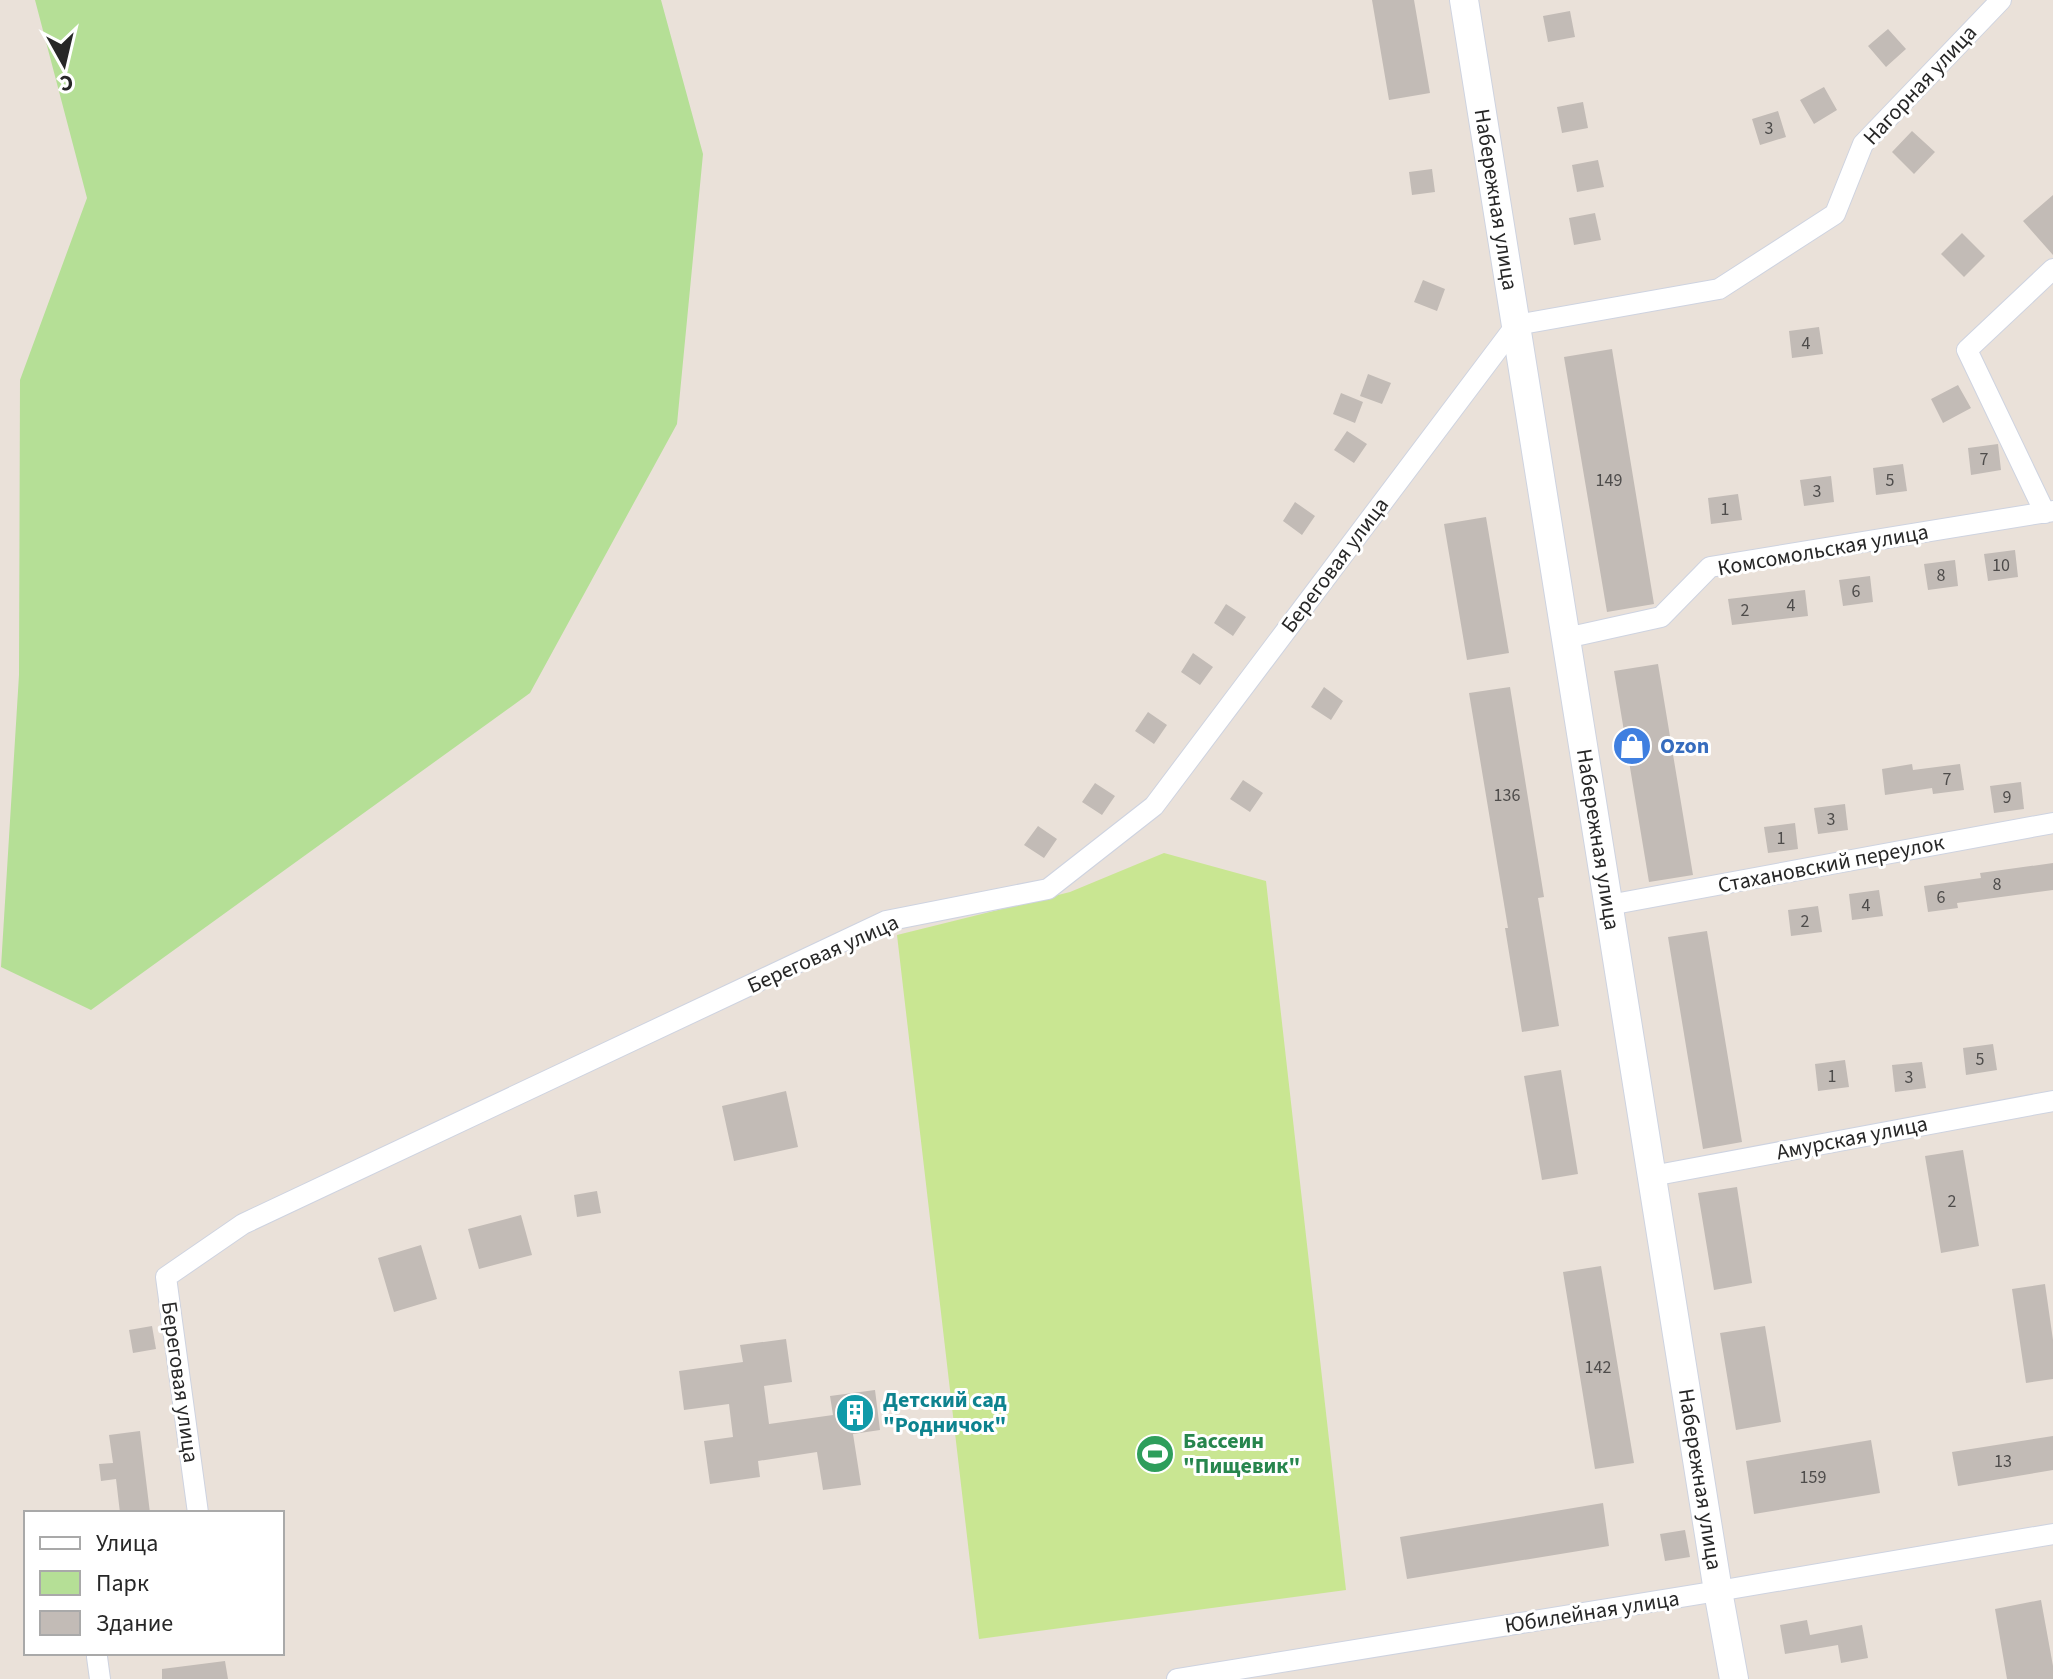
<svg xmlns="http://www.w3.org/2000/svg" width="2053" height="1679" font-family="'Source Sans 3',sans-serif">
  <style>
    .green { fill: #b5df96 }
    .pitch { fill: #c9e692 }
    .building { fill: #c2bbb6 }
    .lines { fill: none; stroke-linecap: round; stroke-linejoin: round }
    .street-casing { stroke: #ced3e0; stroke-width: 22 }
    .secondary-casing { stroke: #ced3e0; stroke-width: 30 }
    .street { stroke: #fff; stroke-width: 20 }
    .secondary { stroke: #fff; stroke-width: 28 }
    .labels { text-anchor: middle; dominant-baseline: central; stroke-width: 6; stroke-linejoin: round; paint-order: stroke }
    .number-label { font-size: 18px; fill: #4e4c4b }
    .street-label { font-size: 22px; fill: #272727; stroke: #fff }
    .shop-label { font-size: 22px; font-weight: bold; fill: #366cbe; stroke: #fff; text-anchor: start }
    .culture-label { font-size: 22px; font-weight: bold; fill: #0d838f; stroke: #fff; text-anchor: start }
    .leisure-label { font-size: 22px; font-weight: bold; fill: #27864d; stroke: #fff; text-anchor: start }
  </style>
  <rect width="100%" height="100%" fill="#eae1d9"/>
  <path class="green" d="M35 0H661L703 154 677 424 530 693 91 1010 1 967 19 675 20 380 87 198Z"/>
  <path class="pitch" d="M1164 853 1266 881 1346 1590 979 1639 897 935 1070 892Z"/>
  <path class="building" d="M1372 0H1414L1430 93 1389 100Z
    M1570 11 1575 37 1548 42 1543 16Z
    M1888 29 1906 49 1886 67 1868 46Z
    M1824 87 1837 110 1814 124 1800 100Z
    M1583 102 1588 128 1562 133 1557 107Z
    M1778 111 1786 137 1760 145 1752 119Z
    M1912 131 1935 152 1914 174 1892 152Z
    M1598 160 1604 187 1577 192 1572 165Z
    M1432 169 1435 192 1412 195 1409 172Z
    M2053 195V255L2023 221Z
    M1595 213 1601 240 1574 245 1569 218Z
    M1962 233 1985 256 1964 277 1941 254Z
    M1423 280 1445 289 1437 311 1414 302Z
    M1819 327 1823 354 1792 358 1789 331Z
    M1612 349 1654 604 1607 612 1564 357Z
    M1368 374 1391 383 1382 404 1360 396Z
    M1958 385 1971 408 1943 423 1931 399Z
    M1341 393 1363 402 1355 423 1333 414Z
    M1347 431 1367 444 1354 463 1334 450Z
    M1998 444 2001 470 1971 475 1968 448Z
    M1903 464 1907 491 1876 495 1873 468Z
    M1831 476 1834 502 1804 506 1800 480Z
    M1738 494 1742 520 1711 524 1708 498Z
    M1295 502 1315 516 1302 535 1283 521Z
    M1486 517 1509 653 1467 660 1444 524Z
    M2015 550 2018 577 1988 581 1984 554Z
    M1955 560 1958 586 1928 590 1924 564Z
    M1870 576 1873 602 1843 606 1839 580Z
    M1805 590 1808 616 1732 625 1728 599Z
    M1226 604 1246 617 1233 636 1214 623Z
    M1193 653 1213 667 1200 685 1181 672Z
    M1658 664 1693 875 1649 882 1614 671Z
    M1324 687 1343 701 1331 720 1311 707Z
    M1510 687 1544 897 1538 898 1559 1026 1522 1032 1505 928H1508L1469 693Z
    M1148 712 1167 725 1154 744 1135 731Z
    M1912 764 1913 770 1960 764 1964 790 1933 794 1932 788 1885 795 1882 769Z
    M1243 780 1263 793 1250 812 1230 799Z
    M2021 782 2024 809 1994 813 1990 786Z
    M1095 783 1115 796 1102 815 1082 802Z
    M1845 804 1848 830 1818 834 1814 808Z
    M1795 823 1798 849 1768 853 1764 827Z
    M1038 826 1057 839 1044 858 1024 845Z
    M2053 863V890L1957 903 1958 908 1928 912 1924 886 1981 878 1980 873Z
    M1879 890 1883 916 1852 920 1849 894Z
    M1818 906 1822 932 1791 936 1788 910Z
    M1707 931 1742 1142 1703 1149 1668 937Z
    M1993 1044 1997 1070 1966 1075 1963 1048Z
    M1845 1060 1849 1087 1818 1091 1815 1064Z
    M1922 1062 1926 1088 1895 1092 1892 1065Z
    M1561 1070 1578 1174 1542 1180 1524 1076Z
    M786 1091 798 1147 734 1161 722 1106Z
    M1963 1150 1979 1246 1941 1253 1925 1156Z
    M1737 1187 1752 1283 1714 1290 1698 1193Z
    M597 1191 601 1213 577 1217 574 1195Z
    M521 1215 532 1255 479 1269 468 1229Z
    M421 1245 437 1299 394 1312 378 1258Z
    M1601 1266 1634 1463 1595 1469 1563 1272Z
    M2045 1284 2053 1340V1379L2026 1383 2012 1289Z
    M152 1326 156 1349 133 1353 129 1330Z
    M1765 1326 1781 1422 1736 1430 1720 1333Z
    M786 1339 792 1382 764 1386 769 1424 833 1415 830 1396 875 1390 880 1430 853 1434 861 1485 823 1490 817 1452 758 1461 760 1477 710 1484 704 1441 733 1437 729 1404 684 1410 679 1371 743 1362 740 1345Z
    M140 1431 150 1513H120L116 1479 101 1481 99 1464 113 1463 109 1435Z
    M2053 1436V1470L1958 1486 1952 1452Z
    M1871 1440 1880 1493 1754 1514 1746 1461Z
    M1603 1503 1609 1546 1407 1579 1400 1537Z
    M1685 1530 1690 1557 1665 1561 1660 1534Z
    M2041 1600 2053 1666V1679H2007L1995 1609Z
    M1807 1620 1810 1635 1862 1625 1868 1658 1841 1663 1838 1645 1785 1654 1780 1625Z
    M225 1661 228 1679H162V1669Z"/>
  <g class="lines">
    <defs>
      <path id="street" d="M2045 513 1967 350 2053 269
        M1566 638 1661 617 1710 567 2053 511
        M1609 905 2053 823
        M1652 1176 2053 1101
        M198 1513 166 1277 243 1224 886 921 1048 889 1154 806 1516 325 1719 289 1835 214 1863 144 2001 0
        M97 1657 100 1679
        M1177 1679 1718 1591 2053 1534"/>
      <g id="secondary">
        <path id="s1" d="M1464 0 1718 1591 1734 1679"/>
      </g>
    </defs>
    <use href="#street" class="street-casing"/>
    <use href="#secondary" class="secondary-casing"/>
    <use href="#street" class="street"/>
    <use href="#secondary" class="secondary"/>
  </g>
  <defs>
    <symbol id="shop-disc" viewBox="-11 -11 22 22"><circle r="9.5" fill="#3f7fe0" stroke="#fff"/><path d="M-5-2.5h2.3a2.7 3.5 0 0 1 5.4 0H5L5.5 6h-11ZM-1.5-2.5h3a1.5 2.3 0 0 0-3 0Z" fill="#fff"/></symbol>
    <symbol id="building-disc" viewBox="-11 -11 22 22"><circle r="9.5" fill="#0f9aa8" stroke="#fff"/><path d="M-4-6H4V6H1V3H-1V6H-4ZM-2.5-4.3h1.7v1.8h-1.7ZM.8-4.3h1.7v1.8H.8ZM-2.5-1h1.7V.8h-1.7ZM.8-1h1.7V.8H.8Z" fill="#fff"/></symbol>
    <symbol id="stadium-disc" viewBox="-11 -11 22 22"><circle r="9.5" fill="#2e9e5b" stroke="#fff"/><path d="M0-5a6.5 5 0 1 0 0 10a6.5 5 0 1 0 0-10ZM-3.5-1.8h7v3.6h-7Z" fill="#fff"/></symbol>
  </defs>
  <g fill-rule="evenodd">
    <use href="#shop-disc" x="1610" y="724" width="44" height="44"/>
    <use href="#building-disc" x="833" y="1391" width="44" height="44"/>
    <use href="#stadium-disc" x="1133" y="1432" width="44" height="44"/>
  </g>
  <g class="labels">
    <g class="number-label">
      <text x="1769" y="128">3</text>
      <text x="1806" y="343">4</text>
      <text x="1984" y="459">7</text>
      <text x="1609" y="480">149</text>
      <text x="1890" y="480">5</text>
      <text x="1817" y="491">3</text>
      <text x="1725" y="509">1</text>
      <text x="2001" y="565">10</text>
      <text x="1941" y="575">8</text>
      <text x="1856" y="591">6</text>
      <text x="1791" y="605">4</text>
      <text x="1745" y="610">2</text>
      <text x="1947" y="779">7</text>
      <text x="1507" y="795">136</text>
      <text x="2007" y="797">9</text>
      <text x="1831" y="819">3</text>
      <text x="1781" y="838">1</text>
      <text x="1997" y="884">8</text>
      <text x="1941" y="897">6</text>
      <text x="1866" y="905">4</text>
      <text x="1805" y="921">2</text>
      <text x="1980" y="1059">5</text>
      <text x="1832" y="1076">1</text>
      <text x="1909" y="1077">3</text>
      <text x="1952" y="1201">2</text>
      <text x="1598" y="1367">142</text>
      <text x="2003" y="1461">13</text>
      <text x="1813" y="1477">159</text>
    </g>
    <g class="street-label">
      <text transform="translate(1920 85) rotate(-47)">Нагорная улица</text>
      <text stroke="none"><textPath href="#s1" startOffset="202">Набережная улица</textPath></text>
      <text transform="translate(1823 550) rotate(-10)">Комсомольская улица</text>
      <text transform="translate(1335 565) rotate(-53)">Береговая улица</text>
      <text stroke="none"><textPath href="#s1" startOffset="850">Набережная улица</textPath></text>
      <text transform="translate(1831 864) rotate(-11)">Стахановский переулок</text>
      <text transform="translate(823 954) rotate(-24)">Береговая улица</text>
      <text transform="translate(1852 1138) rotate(-11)">Амурская улица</text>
      <text transform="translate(180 1382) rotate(82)">Береговая улица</text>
      <text stroke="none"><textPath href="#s1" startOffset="1498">Набережная улица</textPath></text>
      <text transform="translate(1592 1612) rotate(-9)">Юбилейная улица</text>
    </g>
    <g class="shop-label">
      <text x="1660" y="746">Ozon</text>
    </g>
    <g class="culture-label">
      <text x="883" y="1400">Детский сад<tspan x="883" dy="25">"Родничок"</tspan></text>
    </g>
    <g class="leisure-label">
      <text x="1183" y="1441">Бассеин<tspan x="1183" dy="25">"Пищевик"</tspan></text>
    </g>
  </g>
  <rect x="24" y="1511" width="260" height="144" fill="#ffffff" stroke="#a9a9a9" stroke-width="2"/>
  <rect x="40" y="1537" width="40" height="12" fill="#ffffff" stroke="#a9a9a9" stroke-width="2"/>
  <text x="96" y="1551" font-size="24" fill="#272727">Улица</text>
  <rect x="40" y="1571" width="40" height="24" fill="#b5df96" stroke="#a9a9a9" stroke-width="2"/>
  <text x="96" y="1591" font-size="24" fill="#272727">Парк</text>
  <rect x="40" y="1611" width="40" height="24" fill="#c2bbb6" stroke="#a9a9a9" stroke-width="2"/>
  <text x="96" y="1631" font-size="24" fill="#272727">Здание</text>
  <g transform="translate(64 64) rotate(172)" stroke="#ffffff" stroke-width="6" paint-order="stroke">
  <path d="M0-6L14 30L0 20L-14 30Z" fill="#272727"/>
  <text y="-12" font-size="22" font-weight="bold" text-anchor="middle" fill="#272727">С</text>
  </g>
</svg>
